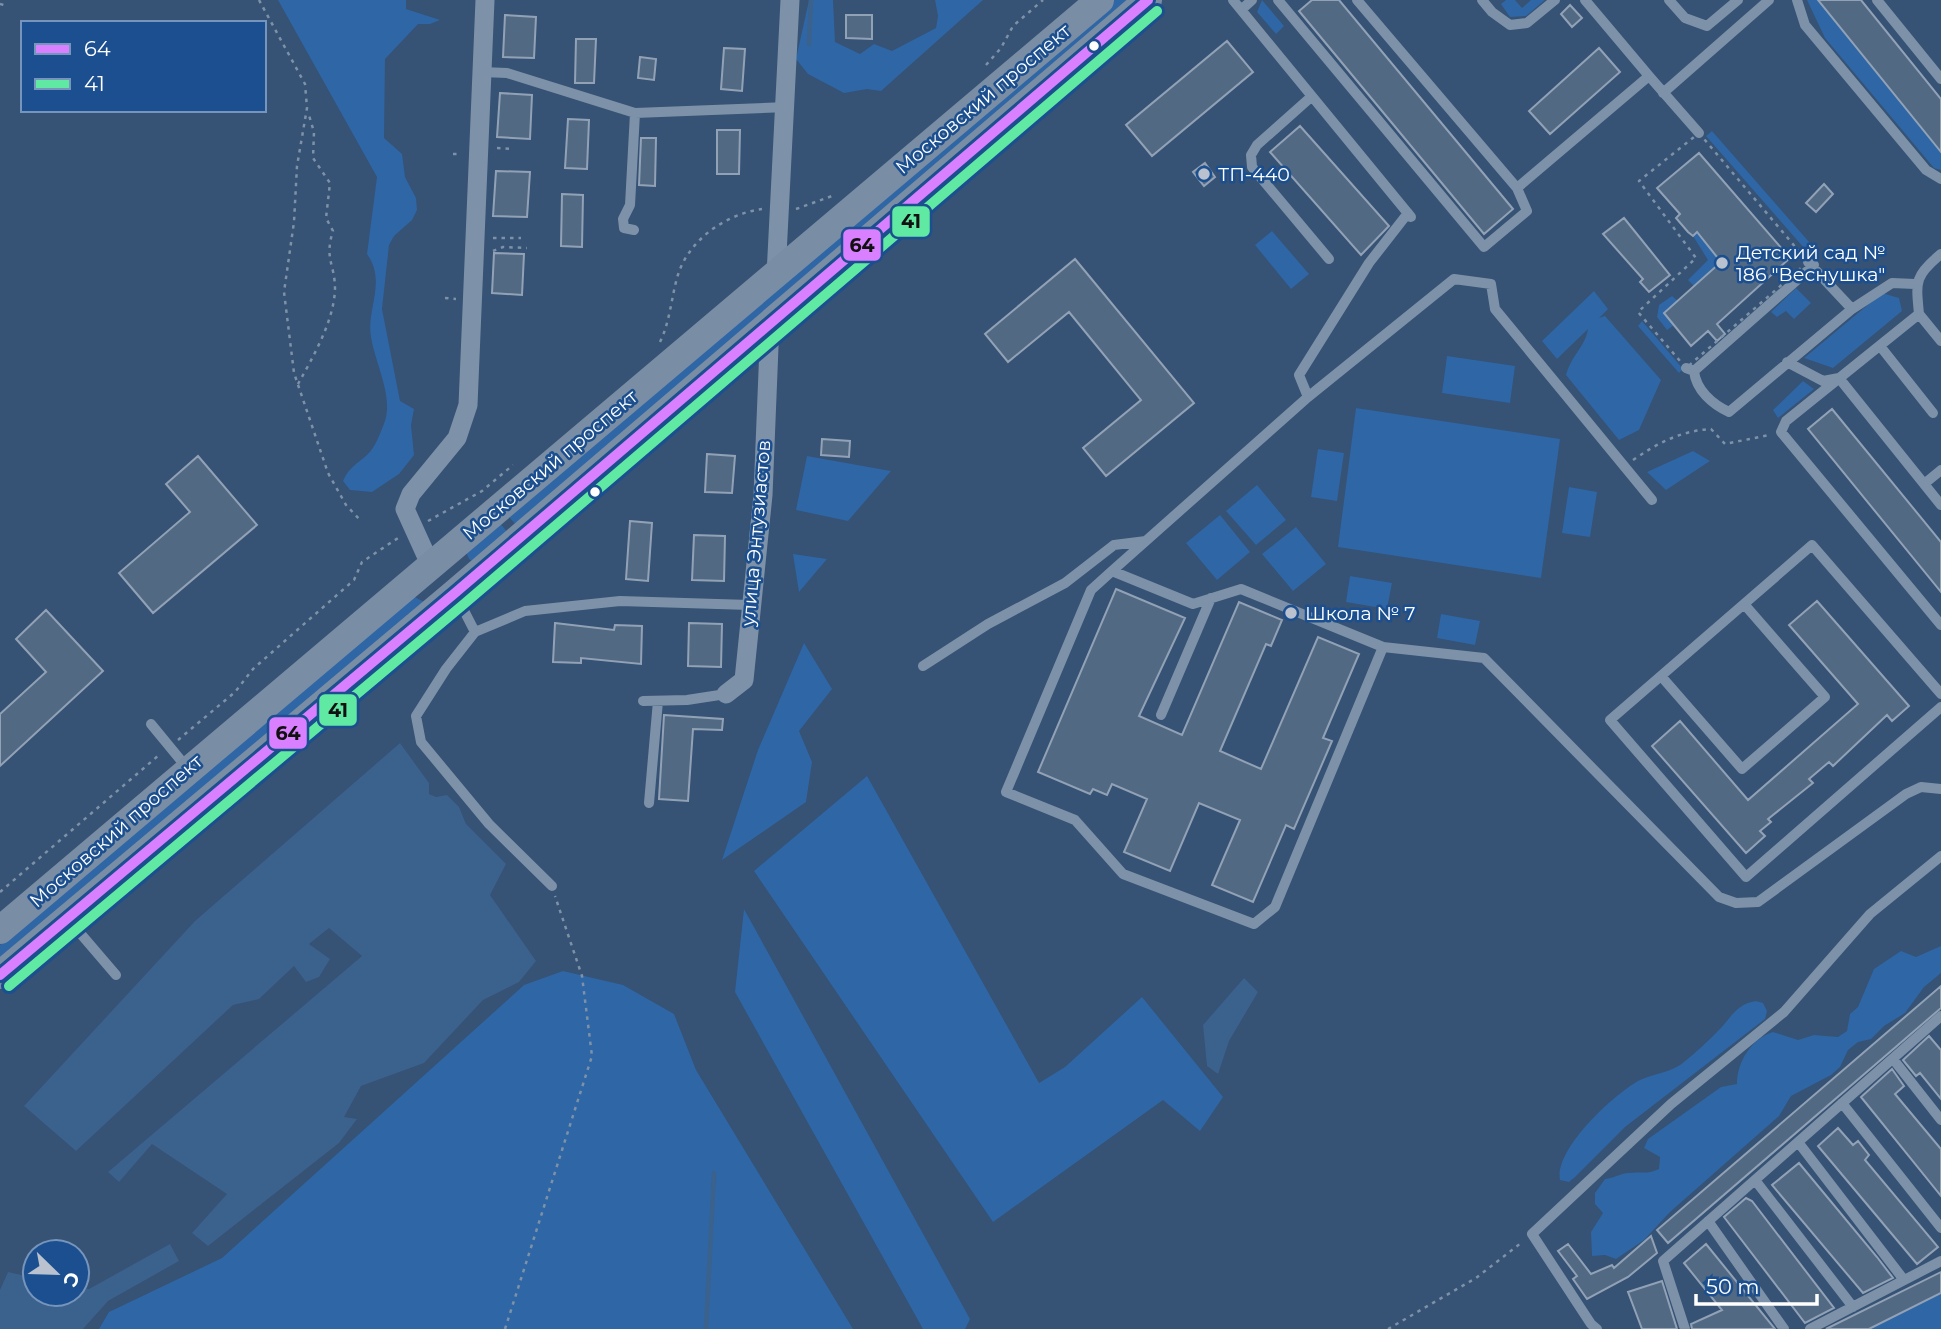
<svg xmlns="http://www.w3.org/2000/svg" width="1941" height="1329" font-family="Montserrat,sans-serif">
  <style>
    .green { fill: #2f66a5 }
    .water { fill: #3b618d }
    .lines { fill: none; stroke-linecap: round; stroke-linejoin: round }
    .stream { stroke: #3b618d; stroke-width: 4.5 }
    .building { fill: #526984; stroke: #92a2b6; stroke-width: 2 }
    .path { stroke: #7d92a8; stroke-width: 2.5; stroke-dasharray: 3.5 5; stroke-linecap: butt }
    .service { stroke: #7d92a8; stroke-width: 10 }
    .minor { stroke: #7d92a8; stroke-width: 19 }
    .secondary { stroke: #798da4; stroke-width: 28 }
    .bus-1-casing { stroke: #1b4f8f; stroke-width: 16 }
    .bus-2-casing { stroke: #1b4f8f; stroke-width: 16 }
    .bus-1 { stroke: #d880ff; stroke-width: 10 }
    .bus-2 { stroke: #60e9a3; stroke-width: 10 }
    .bus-dot { fill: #fff; stroke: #1b4f8f; stroke-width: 2.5 }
    .poi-dot { fill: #b9c2ce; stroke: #1b4f8f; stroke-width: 2.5 }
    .labels { text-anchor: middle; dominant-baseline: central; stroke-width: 5; stroke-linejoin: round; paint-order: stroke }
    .street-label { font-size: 19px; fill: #fff; stroke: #1b4f8f }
    .poi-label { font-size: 19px; fill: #fff; stroke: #1b4f8f; text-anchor: start }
    .line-badge { stroke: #1b4f8f; stroke-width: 2.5 }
    .pale-badge-label { font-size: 19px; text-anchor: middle; font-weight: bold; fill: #111 }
  </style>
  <rect width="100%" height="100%" fill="#365274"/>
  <path class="green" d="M278 0H406V9L440 20 430 24H418L385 59 384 138 402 154 405 177 416 198 417 210 412 220 394 236 389 245 382 309 400 401 414 409 411 425 414 455 399 474 372 492 350 490 343 481C349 467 357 464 368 454 376 446 381 431 385 421 393 395 375 363 371 337 366 309 387 282 367 254L377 177Z
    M809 0H833L835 42 860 54 874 44 892 51 936 28 938 16 935 0H983L881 91 867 89 844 93 808 74 796 59Z
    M1113 0H1132L517 526 509 517Z
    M1262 0 1284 26 1276 34 1257 12Z
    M1506 0H1515L1522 8 1531 0H1545L1526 16 1510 17 1501 4Z
    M1807 0H1828L1941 152V170L1934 168 1825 38Z
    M1712 131 1810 243 1804 248 1706 136Z
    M1272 231 1309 274 1291 289 1255 245Z
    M1697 232 1721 262 1695 287 1688 280 1708 260 1693 236Z
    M1796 288 1811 303 1794 319 1786 311 1777 317 1771 312Z
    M1594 291 1608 309 1599 318 1605 316 1661 380 1639 430 1619 440 1566 375C1572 354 1585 347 1588 329L1557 359 1542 341Z
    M1882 293 1899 298 1902 311 1833 368 1804 358Z
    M1672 296 1678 301 1664 313 1674 325 1667 330 1657 317 1659 305Z
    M1642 321 1683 369 1679 373 1638 326Z
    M1447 356 1515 366 1510 403 1442 393Z
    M1803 381 1814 389 1778 418 1773 410Z
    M1356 408 1560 439 1541 578 1338 547Z
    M1318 449 1344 453 1337 501 1311 497Z
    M1693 451 1710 461 1666 490 1647 472Z
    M807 456 891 471 848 521 796 510Z
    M1257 485 1286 520 1256 545 1226 511Z
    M1569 487 1597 492 1590 537 1562 533Z
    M1220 515 1250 552 1217 580 1186 543Z
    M499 522 508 533 472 561 469 559 466 552Z
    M1296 527 1326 564 1293 591 1262 554Z
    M793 554 827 559 799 592Z
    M1350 576 1392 583 1387 609 1346 602Z
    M413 596 424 602 0 965V945Z
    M1441 614 1480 621 1475 645 1437 638Z
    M804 643 832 689 799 731 812 762 806 802 722 860 758 750Z
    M867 776 1039 1083 1065 1067 1142 997 1223 1097 1200 1131 1163 1100 993 1222 754 871Z
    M744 909 970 1319 965 1329H923L735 992Z
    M1941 946V973L1924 987 1905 1013 1884 1026 1871 1039 1858 1042 1848 1050 1840 1067 1831 1075 1791 1096 1779 1116 1670 1212 1644 1240 1616 1259 1605 1255 1592 1256 1591 1232 1603 1213 1595 1204V1193L1605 1179C1614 1178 1621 1173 1629 1173 1642 1171 1646 1175 1659 1169L1660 1157 1644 1148 1648 1139 1721 1087 1737 1084C1737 1062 1751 1039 1773 1032L1798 1040 1814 1035 1838 1037 1847 1031 1850 1014 1858 1007 1874 969 1901 951 1916 957Z
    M563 971 623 985 674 1014 696 1070 853 1329H99L109 1312 222 1258 524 985Z
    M1756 1001 1763 1003 1767 1011 1765 1019 1625 1127 1575 1177 1569 1182 1560 1180C1554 1149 1615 1093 1640 1080 1653 1074 1667 1073 1680 1065 1691 1057 1706 1043 1716 1033 1730 1020 1735 1004 1756 1001Z
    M1941 1293V1329H1869Z"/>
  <path class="water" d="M400 743 429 783V794L436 797 447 795 459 807 466 824 506 864 490 895 536 961 519 982 483 1000 424 1063 361 1086 344 1117 357 1119 339 1143 208 1246 192 1233 227 1194 152 1144 119 1182 108 1172 362 956 329 928 309 944 330 959 319 977 306 982 294 966 259 999 233 1005 76 1151 24 1106 195 921Z
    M1244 978 1258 992 1229 1041 1218 1074 1207 1066 1203 1025Z
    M170 1244 179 1261 108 1301 83 1329H0V1290L8 1272 35 1278V1294H77V1287L89 1289Z"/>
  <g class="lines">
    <path class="stream" d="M809 44 811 0
      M706 1329 714 1173"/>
  </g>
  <path class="building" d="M1312 0H1339L1513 209 1484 234 1299 11Z
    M1818 0H1861L1941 99V152Z
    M1570 5 1582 18 1572 27 1561 14Z
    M505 15 536 17 534 58 503 57Z
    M846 15H872V39L846 38Z
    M576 39H596L594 83H575Z
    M1227 41 1253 72 1152 156 1126 125Z
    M724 48 745 49 742 91 721 89Z
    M1599 48 1620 72 1550 134 1529 111Z
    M640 57 656 59 654 80 638 78Z
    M500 93 532 95 530 139 497 137Z
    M568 119 589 120 587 169 565 168Z
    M1300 126 1389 226 1361 255 1270 152Z
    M717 130H740L739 174H717Z
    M641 138H656L655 186 639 185Z
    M1699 153 1790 258 1717 324 1725 334 1717 341 1708 331 1691 346 1664 313 1721 262 1697 232 1693 236 1688 232 1676 218 1680 214 1657 188Z
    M1205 163 1215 177 1204 186 1193 172Z
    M496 171 530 172 527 217 493 216Z
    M1824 184 1833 194 1816 212 1806 203Z
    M562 194 583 195 582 247 561 246Z
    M1624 218 1670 275 1649 292 1640 282 1643 279 1603 234Z
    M494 253 524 254 522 295 492 293Z
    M1075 259 1194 403 1106 476 1083 448 1141 400 1069 312 1008 362 985 334Z
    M1832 409 1941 542V592L1808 429Z
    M822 439 850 441 849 457 821 455Z
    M707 454 735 456 732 493 705 492Z
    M198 456 257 525 153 613 119 573 190 512 166 484Z
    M630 521 652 523 648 581 626 579Z
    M694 535 725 536 724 581 692 580Z
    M1116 589 1185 618 1139 716 1182 735 1239 602 1282 620 1271 646 1266 644 1220 751 1261 769 1318 637 1359 654 1323 738 1332 741 1294 829 1286 825 1253 902 1212 885 1240 820 1199 803 1170 871 1124 852 1147 799 1112 784 1107 795 1093 789 1090 794 1038 772Z
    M1817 601 1909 706 1892 721 1887 715 1833 766 1829 762 1809 779 1813 783 1768 819 1771 822 1760 831 1765 836 1746 853 1652 746 1680 721 1748 800 1858 704 1789 625Z
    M46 610 103 671 0 766V714L46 672 16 639Z
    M555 623 614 630 615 625 642 626 641 664 581 658V663L553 662Z
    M689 623 722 624 721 667 688 666Z
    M664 715 723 719 722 730 693 729 688 801 659 799Z
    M1941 986V1008L1668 1243 1657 1230Z
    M1929 1036 1941 1050V1099L1920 1073 1916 1076 1903 1060Z
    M1892 1069 1904 1086 1895 1094 1941 1149V1196L1861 1097Z
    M1838 1128 1853 1145 1858 1141 1869 1155 1865 1160 1938 1247 1917 1264 1818 1146Z
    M1799 1163 1877 1257 1893 1278 1863 1293 1772 1185Z
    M1746 1198 1752 1201 1834 1308 1805 1323 1724 1217Z
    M1651 1236 1657 1253 1628 1277 1587 1299 1573 1279 1577 1276 1558 1251 1568 1244 1591 1274 1612 1265 1614 1268Z
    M1706 1244 1775 1329H1692L1691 1324 1722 1310 1684 1263Z
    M1941 1272V1293L1869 1329H1826Z
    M1662 1281 1677 1329H1642L1628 1292Z"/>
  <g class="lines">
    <path class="path" d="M259 0 305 84 307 108 297 166 294 222 284 292 294 373 328 473 346 505 360 520
      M0 4 8 6
      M986 65 1001 48 1013 26 1043 0
      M1699 133 1808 262 1686 368 1638 312 1696 258 1639 181Z
      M497 148 511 149
      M453 154H461
      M796 209 832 196
      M493 238H521
      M493 251 503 247 527 248
      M445 298 456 299
      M660 342C670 321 671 300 677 278 687 241 725 214 762 209
      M298 384C313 357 334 321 335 289 335 264 324 259 333 231L326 218 330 183 313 158 314 132 308 112
      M1633 460C1658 443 1680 431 1711 429L1725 444 1769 435
      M428 521 482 491 513 465
      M178 740 235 692 253 669 354 580 362 562 398 538
      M0 892 159 755
      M505 1329 592 1056 582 976 555 896
      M1388 1329 1476 1278 1521 1243"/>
    <path class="service" d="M1233 0 1411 217
      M1278 0 1484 247 1527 211 1517 188 1357 0
      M1482 0 1492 12 1510 25 1527 23 1555 0
      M1669 0 1685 18 1707 26 1738 0
      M1797 0 1805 25 1926 170 1941 179
      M1877 0 1941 79
      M1241 10 1252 0
      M482 72 507 73 635 113 787 107
      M1649 76 1699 133
      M1663 93 1769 0
      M1311 97 1257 145 1251 155 1252 167 1329 259
      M1517 188 1649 76 1585 0
      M634 230 624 228 623 219 630 205 635 113
      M1941 254C1914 276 1916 282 1919 314L1786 421 1781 432 1941 625
      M1852 309 1892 283 1915 284
      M1919 314 1941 341
      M1880 346 1933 413
      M1787 362 1823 381 1839 378
      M1686 368 1694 371C1696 390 1712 404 1729 412L1852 309 1808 262
      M1694 371 1814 265
      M1839 378 1941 505
      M1308 397 1299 375 1369 263 1408 213
      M1924 484 1941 470
      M1112 571 1308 397 1454 279 1491 284 1495 309 1652 500
      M456 595 475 632
      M1744 604 1610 720 1746 877 1941 707
      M1383 647 1241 589 1193 604 1112 571 1091 590 1006 792 1075 820 1123 874 1254 924 1275 907 1383 647 1484 658 1719 897 1736 903 1758 902 1906 794 1921 787 1941 789
      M923 666 988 624 1065 583 1114 545 1146 541
      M1661 676 1742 769 1825 697 1744 604 1812 545 1941 694
      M643 701 687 700 726 694
      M1161 715 1211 598
      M151 724 188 769
      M649 803 658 701
      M552 886 489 824 421 742 416 716 446 669 475 632 525 611 620 601 750 605
      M68 919 116 975
      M1893 1059 1941 1120
      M1842 1103 1941 1228
      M1798 1142 1904 1280
      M1755 1180 1853 1307
      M1708 1221 1784 1329
      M1597 1329 1591 1324 1532 1234 1671 1104 1784 1012 1870 914 1941 856
      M1685 1329 1663 1261 1941 1016
      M1810 1329 1941 1261"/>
    <path class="minor" d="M776 275 790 0
      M430 564 405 509 411 494 457 438 468 405 485 0
      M726 694 744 680 763 495 770 322"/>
    <path class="secondary" d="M0 930 1100 0
      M0 975 455 593 1148 0"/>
    <defs>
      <path id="bus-1" d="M0 975 455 593 1148 0"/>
      <path id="bus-2" d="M9 986 464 604 1157 11"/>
    </defs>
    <use href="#bus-1" class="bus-1-casing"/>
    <use href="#bus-2" class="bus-2-casing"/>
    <use href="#bus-1" class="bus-1"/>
    <use href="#bus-2" class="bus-2"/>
  </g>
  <g class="bus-dot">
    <circle cx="1094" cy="46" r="6"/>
    <circle cx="595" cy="492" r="6"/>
  </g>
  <g class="poi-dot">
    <circle cx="1204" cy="174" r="7"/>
    <circle cx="1722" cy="263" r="7"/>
    <circle cx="1291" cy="613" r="7"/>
  </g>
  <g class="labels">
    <g class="street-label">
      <text transform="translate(983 99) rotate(-40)">Московский проспект</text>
      <text transform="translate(550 465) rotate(-40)">Московский проспект</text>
      <text transform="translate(756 533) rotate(-85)">улица Энтузиастов</text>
      <text transform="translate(116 831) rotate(-41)">Московский проспект</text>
    </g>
    <g class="poi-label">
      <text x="1218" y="174">ТП-440</text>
      <text x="1736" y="252">Детский сад №<tspan x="1736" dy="22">186 "Веснушка"</tspan></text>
      <text x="1305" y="613">Школа № 7</text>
    </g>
  </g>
  <g class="line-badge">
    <rect x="891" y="205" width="40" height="33" rx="7" fill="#60e9a3"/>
    <rect x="842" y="228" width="40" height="34" rx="7" fill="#d880ff"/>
    <rect x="318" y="693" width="40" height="34" rx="7" fill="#60e9a3"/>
    <rect x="268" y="716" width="40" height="34" rx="7" fill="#d880ff"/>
  </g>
  <g class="pale-badge-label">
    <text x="911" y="228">41</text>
    <text x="862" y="252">64</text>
    <text x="338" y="717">41</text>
    <text x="288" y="740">64</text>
  </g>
  <rect x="21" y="21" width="245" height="91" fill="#1b4f8f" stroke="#7695bc" stroke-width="2"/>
  <rect x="35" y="44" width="35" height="10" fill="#d880ff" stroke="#7695bc" stroke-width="2"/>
  <text x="84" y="56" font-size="21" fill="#ffffff">64</text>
  <rect x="35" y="79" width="35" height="10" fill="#60e9a3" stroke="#7695bc" stroke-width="2"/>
  <text x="84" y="91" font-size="21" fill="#ffffff">41</text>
  <g transform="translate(56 1273) rotate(113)"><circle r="33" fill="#1b4f8f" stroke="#7695bc" stroke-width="2"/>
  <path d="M0-5L12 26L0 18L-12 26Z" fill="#b9c2ce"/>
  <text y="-10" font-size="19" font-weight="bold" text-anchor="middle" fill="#ffffff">С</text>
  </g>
  <path d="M1696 1294v10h121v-10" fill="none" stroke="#ffffff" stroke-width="3.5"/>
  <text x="1706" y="1294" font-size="21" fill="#ffffff" stroke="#1b4f8f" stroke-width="5" paint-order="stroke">50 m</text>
</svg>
